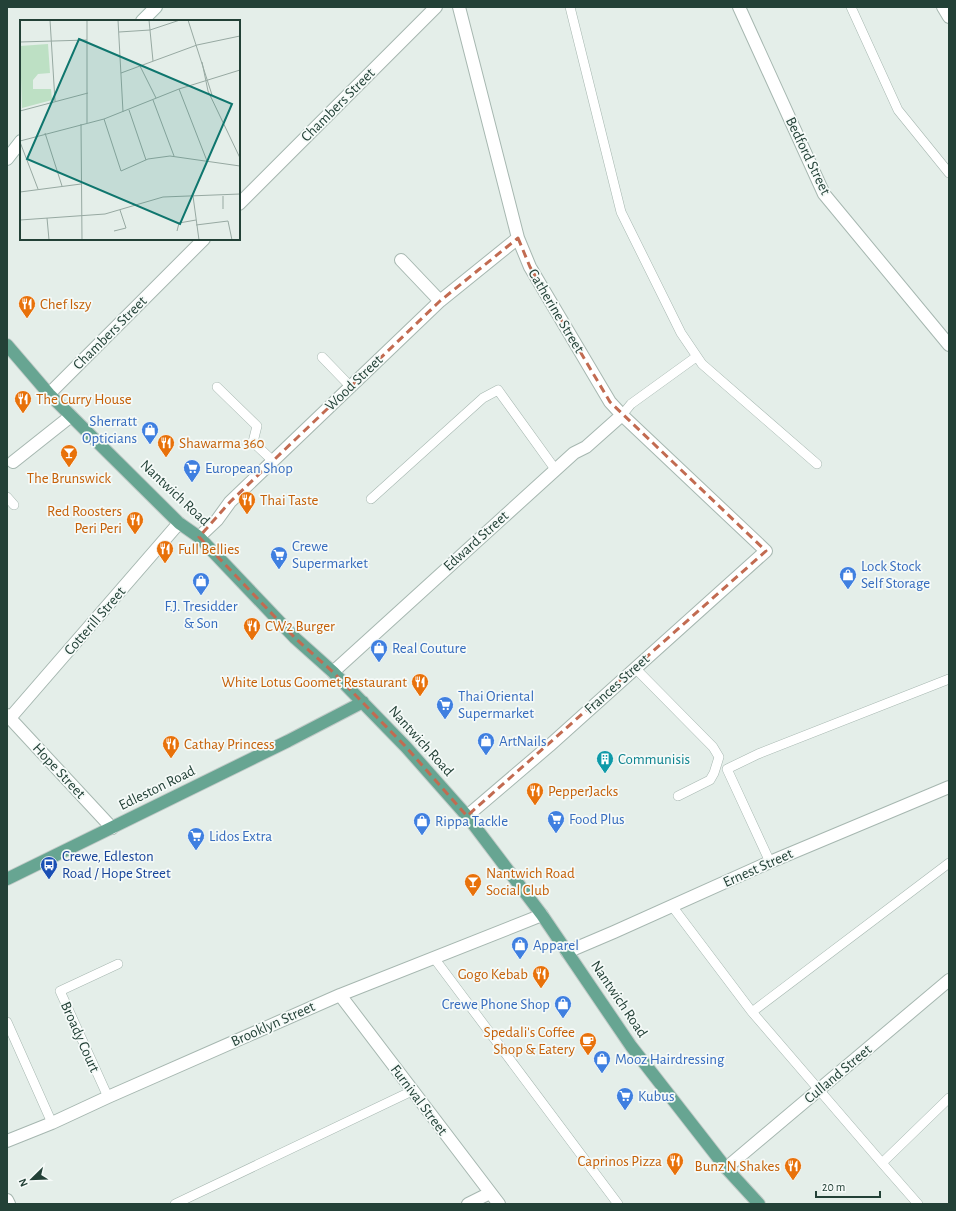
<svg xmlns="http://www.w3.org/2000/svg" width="956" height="1211" font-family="'Alegreya Sans',sans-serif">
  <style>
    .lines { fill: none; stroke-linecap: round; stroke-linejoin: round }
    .service-casing { stroke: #a6b7b0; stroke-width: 10 }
    .minor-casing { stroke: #a6b7b0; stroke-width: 14 }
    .secondary-casing { stroke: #a2bab1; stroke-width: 14 }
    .primary-casing { stroke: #c1cac7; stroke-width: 14 }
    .service { stroke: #fff; stroke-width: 9 }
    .minor { stroke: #fff; stroke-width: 12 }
    .secondary { stroke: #fff; stroke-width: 12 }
    .primary { stroke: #67a592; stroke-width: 12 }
    .marked { fill: none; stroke: #c26b51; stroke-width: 3; stroke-dasharray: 8 5; stroke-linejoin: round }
    .labels { text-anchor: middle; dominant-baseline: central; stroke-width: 3.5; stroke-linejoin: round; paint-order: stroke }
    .street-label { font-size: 15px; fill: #234137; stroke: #f5faf8 }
    .food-label { font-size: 15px; fill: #c56008; stroke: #f5faf8; text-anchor: start }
    .shop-label { font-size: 15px; fill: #366cbe; stroke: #f5faf8; text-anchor: start }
    .culture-label { font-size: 15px; fill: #0d838f; stroke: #f5faf8; text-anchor: start }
    .transit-label { font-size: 15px; fill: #164399; stroke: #f5faf8; text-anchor: start }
    .inset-road { fill: none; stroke: #97a9a2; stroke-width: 1 }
    .view { fill: #0f766e; fill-opacity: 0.15; stroke: #0f766e; stroke-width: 2 }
    .inset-edge { fill: none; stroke: #234137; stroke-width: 2 }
  </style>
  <rect width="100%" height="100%" fill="#e4eee9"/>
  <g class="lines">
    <defs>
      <path id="service" d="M570 7 621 212 681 333 702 364 817 464
        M851 7 898 110 949 173
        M322 357 351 387
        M217 387 257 426 253 442 273 461
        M622 415 631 404 696 357
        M7 497 14 505
        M371 499 483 398 498 390 555 469
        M635 668 713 747 719 757 714 773 710 780 678 796
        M770 862 727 769 758 754 949 679
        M672 906 752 1012 882 1163 918 1204
        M434 958 618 1204
        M752 1012 949 863
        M7 1022 52 1123
        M108 1097 60 991 118 964
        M882 1163 949 1098
        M175 1204 412 1091"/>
      <path id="minor" d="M459 7 518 238 530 267 610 402 622 415 766 551 549 746 467 816
        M739 7 824 194 949 345
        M943 7 949 17
        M239 204 436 7
        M401 260 440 301
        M49 394 204 239
        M13 462 71 416
        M199 537 217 520 230 502 440 301 518 238
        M333 672 574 453 586 447 622 415
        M7 715 112 828
        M10 718 179 523
        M567 952 614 932 770 862 949 787
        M340 995 499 1204
        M7 1141 52 1123 108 1097 340 995 542 915
        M726 1168 949 980
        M7 1200 9 1204
        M468 1204 490 1193"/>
      <path id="secondary" d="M142 21 156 7
        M7 159 21 141"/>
      <path id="primary" d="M7 345 49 394 179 523 199 537 295 638 333 672 406 747 467 816 542 915 631 1046 726 1168 759 1204
        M7 879 288 741 363 702"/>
    </defs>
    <use href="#service" class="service-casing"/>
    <use href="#minor" class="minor-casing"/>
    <use href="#secondary" class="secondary-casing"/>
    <use href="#primary" class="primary-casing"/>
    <use href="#service" class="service"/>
    <use href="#minor" class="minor"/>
    <use href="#secondary" class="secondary"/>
    <use href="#primary" class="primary"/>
  </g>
  <path class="marked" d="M518 238 530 267 610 402 766 551 467 816 406 747 333 672 295 638 199 537 230 502 440 301Z"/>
  <defs>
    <symbol id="restaurant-pin" viewBox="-11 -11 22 30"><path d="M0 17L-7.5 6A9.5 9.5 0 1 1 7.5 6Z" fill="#e8710a" stroke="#f5faf8"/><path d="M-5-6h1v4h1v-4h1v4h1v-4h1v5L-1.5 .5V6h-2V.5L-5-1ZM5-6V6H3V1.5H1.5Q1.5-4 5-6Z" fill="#fff"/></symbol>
    <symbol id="shop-pin" viewBox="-11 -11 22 30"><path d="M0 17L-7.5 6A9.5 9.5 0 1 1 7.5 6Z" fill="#3f7fe0" stroke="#f5faf8"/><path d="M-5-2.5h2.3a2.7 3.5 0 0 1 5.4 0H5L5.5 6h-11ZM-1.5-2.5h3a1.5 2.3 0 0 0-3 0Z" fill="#fff"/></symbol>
    <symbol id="bar-pin" viewBox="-11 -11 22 30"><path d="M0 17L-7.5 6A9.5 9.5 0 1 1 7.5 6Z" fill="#e8710a" stroke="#f5faf8"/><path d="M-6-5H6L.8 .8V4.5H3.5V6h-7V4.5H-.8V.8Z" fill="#fff"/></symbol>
    <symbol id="supermarket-pin" viewBox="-11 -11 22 30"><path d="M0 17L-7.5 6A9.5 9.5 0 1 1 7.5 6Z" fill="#3f7fe0" stroke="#f5faf8"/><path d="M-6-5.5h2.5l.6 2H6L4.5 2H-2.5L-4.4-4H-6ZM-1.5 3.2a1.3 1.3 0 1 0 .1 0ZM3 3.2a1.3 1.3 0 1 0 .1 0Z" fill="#fff"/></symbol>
    <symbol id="building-pin" viewBox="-11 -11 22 30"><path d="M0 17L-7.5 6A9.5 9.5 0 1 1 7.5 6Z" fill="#0f9aa8" stroke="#f5faf8"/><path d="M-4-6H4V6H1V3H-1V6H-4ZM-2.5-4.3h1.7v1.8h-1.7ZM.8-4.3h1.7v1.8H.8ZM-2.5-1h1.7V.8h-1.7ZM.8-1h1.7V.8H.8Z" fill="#fff"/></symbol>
    <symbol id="bus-pin" viewBox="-11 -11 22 30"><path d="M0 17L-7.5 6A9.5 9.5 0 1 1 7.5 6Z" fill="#1a4fb4" stroke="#f5faf8"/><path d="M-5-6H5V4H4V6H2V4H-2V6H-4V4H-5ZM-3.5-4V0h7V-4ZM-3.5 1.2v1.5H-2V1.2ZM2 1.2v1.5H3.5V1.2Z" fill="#fff"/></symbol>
    <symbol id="cafe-pin" viewBox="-11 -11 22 30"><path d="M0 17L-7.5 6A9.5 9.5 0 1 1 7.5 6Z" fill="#e8710a" stroke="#f5faf8"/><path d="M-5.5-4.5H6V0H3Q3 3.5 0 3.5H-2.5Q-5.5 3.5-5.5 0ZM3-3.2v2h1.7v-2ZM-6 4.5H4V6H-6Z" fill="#fff"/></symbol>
  </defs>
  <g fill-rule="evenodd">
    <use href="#restaurant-pin" x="17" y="294" width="20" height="27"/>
    <use href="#restaurant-pin" x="13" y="389" width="20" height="27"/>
    <use href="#shop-pin" x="140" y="420" width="20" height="27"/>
    <use href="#restaurant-pin" x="156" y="433" width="20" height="27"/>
    <use href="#bar-pin" x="59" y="443" width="20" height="27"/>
    <use href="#supermarket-pin" x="182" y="458" width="20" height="27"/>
    <use href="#restaurant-pin" x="237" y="490" width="20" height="27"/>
    <use href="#restaurant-pin" x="125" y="510" width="20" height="27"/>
    <use href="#restaurant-pin" x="155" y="539" width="20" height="27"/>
    <use href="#supermarket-pin" x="269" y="545" width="20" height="27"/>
    <use href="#shop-pin" x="838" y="565" width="20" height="27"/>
    <use href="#shop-pin" x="191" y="571" width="20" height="27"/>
    <use href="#restaurant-pin" x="242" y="616" width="20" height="27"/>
    <use href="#shop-pin" x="369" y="638" width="20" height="27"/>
    <use href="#restaurant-pin" x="410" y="672" width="20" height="27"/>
    <use href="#supermarket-pin" x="435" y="695" width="20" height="27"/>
    <use href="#shop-pin" x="476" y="731" width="20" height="27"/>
    <use href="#restaurant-pin" x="161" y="734" width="20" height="27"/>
    <use href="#building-pin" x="595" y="749" width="20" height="27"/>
    <use href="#restaurant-pin" x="525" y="781" width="20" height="27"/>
    <use href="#supermarket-pin" x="546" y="809" width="20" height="27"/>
    <use href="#shop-pin" x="412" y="811" width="20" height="27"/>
    <use href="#supermarket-pin" x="186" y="826" width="20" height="27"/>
    <use href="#bus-pin" x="39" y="855" width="20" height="27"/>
    <use href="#bar-pin" x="463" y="872" width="20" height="27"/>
    <use href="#shop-pin" x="510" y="935" width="20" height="27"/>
    <use href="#restaurant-pin" x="531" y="964" width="20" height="27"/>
    <use href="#shop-pin" x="553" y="994" width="20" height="27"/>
    <use href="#cafe-pin" x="578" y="1031" width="20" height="27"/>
    <use href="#shop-pin" x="592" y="1049" width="20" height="27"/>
    <use href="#supermarket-pin" x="615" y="1086" width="20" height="27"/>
    <use href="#restaurant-pin" x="665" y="1151" width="20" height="27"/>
    <use href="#restaurant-pin" x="783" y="1156" width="20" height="27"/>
  </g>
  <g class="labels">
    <g class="street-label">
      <text transform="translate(338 105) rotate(-45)">Chambers Street</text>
      <text transform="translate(808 156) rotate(64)">Bedford Street</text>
      <text transform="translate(556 311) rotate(59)">Catherine Street</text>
      <text transform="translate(110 333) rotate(-45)">Chambers Street</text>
      <text transform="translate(354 383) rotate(-44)">Wood Street</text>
      <text transform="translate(175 493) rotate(43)">Nantwich Road</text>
      <text transform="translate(476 541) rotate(-42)">Edward Street</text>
      <text transform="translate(95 621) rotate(-49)">Cotterill Street</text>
      <text transform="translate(617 684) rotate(-42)">Frances Street</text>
      <text transform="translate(421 741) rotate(48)">Nantwich Road</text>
      <text transform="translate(59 771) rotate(47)">Hope Street</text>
      <text transform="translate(157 788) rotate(-26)">Edleston Road</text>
      <text transform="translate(758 868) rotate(-24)">Ernest Street</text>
      <text transform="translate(619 999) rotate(56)">Nantwich Road</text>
      <text transform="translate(273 1024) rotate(-24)">Brooklyn Street</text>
      <text transform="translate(80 1037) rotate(66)">Broady Court</text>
      <text transform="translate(838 1074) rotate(-40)">Culland Street</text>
      <text transform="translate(419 1100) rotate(53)">Furnival Street</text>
    </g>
    <g class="food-label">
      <text x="40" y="304">Chef Iszy</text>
      <text x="36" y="399">The Curry House</text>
      <text x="179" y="443">Shawarma 360</text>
      <text x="69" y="478" text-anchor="middle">The Brunswick</text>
      <text x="260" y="500">Thai Taste</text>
      <text x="122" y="511" text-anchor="end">Red Roosters<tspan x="122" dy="17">Peri Peri</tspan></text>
      <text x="178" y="549">Full Bellies</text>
      <text x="265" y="626">CW2 Burger</text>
      <text x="407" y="682" text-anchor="end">White Lotus Goomet Restaurant</text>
      <text x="184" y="744">Cathay Princess</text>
      <text x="548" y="791">PepperJacks</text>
      <text x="486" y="873">Nantwich Road<tspan x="486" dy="17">Social Club</tspan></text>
      <text x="528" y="974" text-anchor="end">Gogo Kebab</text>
      <text x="575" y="1032" text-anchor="end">Spedali's Coffee<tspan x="575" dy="17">Shop &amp; Eatery</tspan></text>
      <text x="662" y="1161" text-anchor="end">Caprinos Pizza</text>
      <text x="780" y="1166" text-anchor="end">Bunz N Shakes</text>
    </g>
    <g class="shop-label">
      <text x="137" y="421" text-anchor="end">Sherratt<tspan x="137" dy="17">Opticians</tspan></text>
      <text x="205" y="468">European Shop</text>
      <text x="292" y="546">Crewe<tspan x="292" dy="17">Supermarket</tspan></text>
      <text x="861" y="566">Lock Stock<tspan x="861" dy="17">Self Storage</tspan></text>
      <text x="201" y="606" text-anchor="middle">F.J. Tresidder<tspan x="201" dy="17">&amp; Son</tspan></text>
      <text x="392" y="648">Real Couture</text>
      <text x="458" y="696">Thai Oriental<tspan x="458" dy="17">Supermarket</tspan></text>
      <text x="499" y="741">ArtNails</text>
      <text x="569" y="819">Food Plus</text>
      <text x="435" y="821">Rippa Tackle</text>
      <text x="209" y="836">Lidos Extra</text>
      <text x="533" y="945">Apparel</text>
      <text x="550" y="1004" text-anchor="end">Crewe Phone Shop</text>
      <text x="615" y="1059">Mooz Hairdressing</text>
      <text x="638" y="1096">Kubus</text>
    </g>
    <g class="culture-label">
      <text x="618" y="759">Communisis</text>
    </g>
    <g class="transit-label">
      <text x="62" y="856">Crewe, Edleston<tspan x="62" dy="17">Road / Hope Street</tspan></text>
    </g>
  </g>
  <g transform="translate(20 20)">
    <rect width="220" height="220" fill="#e4eee9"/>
    <path d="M28 24 30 53 18 54 13 60V69H31L32 80 2 88 0 26Z" fill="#bde0c4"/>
    <path class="inset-road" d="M30 0 35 81M67 0V103M98 0 103 92M129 0 133 41M168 0 192 75M99 12 130 10 160 0M0 22 67 20M182 42 188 71 220 138M120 46 136 78M101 53 177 25 220 16M159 69 187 141M133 80 154 136M109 90 126 140M0 91 68 73M84 99 101 151 128 139 150 136 220 146M61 104 62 220M25 113 42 166M0 121 84 99 159 69 220 50M0 122 18 169M0 172 61 164M173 176 179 220M203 176V189M27 198 29 220M0 200 85 194 143 177 220 174M176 205 208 201 212 220M94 211 106 208 100 190M157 211 159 203 176 200"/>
    <path class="view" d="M59 19 212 84 160 204 7 139Z"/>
    <rect width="220" height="220" class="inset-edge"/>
  </g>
  <rect width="956" height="1211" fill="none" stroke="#234137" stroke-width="16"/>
  <g transform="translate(32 1179) rotate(247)" stroke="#f5faf8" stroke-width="3" paint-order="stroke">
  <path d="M0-3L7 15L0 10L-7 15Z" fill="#234137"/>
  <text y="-6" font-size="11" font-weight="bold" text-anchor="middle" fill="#234137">N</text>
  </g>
  <path d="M816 1191v6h64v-6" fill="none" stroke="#234137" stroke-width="2"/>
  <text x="822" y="1191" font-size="12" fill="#234137" stroke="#f5faf8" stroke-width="3" paint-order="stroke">20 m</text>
</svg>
